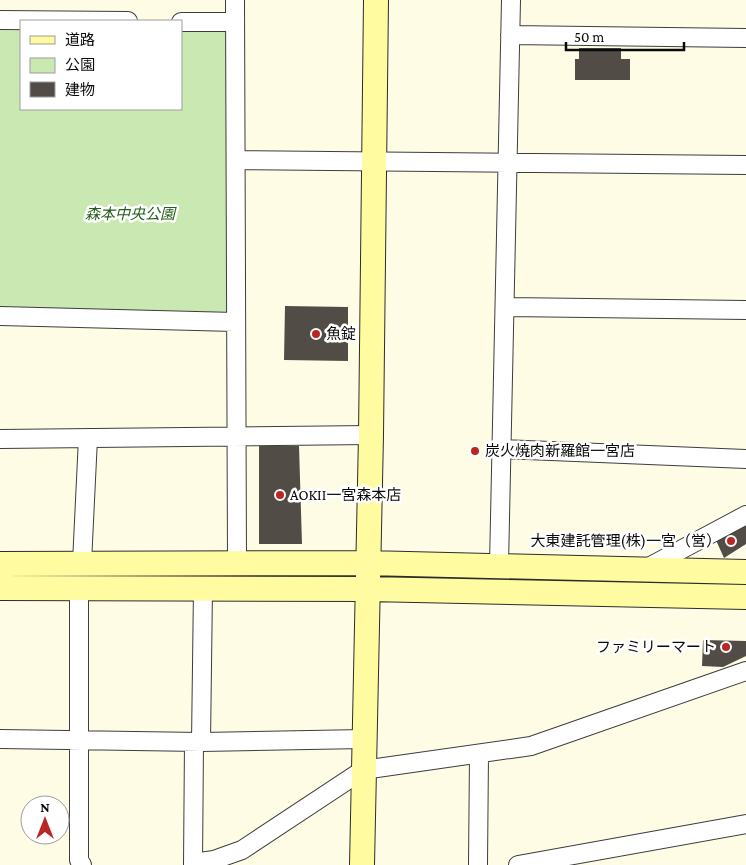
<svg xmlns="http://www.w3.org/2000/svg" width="746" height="865" font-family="'Crimson Pro','Noto Sans JP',serif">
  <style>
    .green { fill: #cae8b1 }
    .building { fill: #524c46 }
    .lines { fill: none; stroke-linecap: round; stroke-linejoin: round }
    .street-casing { stroke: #3d3d3d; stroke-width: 20 }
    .secondary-casing { stroke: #2c2c2c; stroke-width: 26 }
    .street { stroke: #fff; stroke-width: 18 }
    .secondary { stroke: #fffba1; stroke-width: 24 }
    .poi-dot { fill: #ba2622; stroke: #fff; stroke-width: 2 }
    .labels { text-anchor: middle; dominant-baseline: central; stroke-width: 5; stroke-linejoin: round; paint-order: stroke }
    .park-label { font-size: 15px; font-style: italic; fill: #24601b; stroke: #fff }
    .poi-label { font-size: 15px; fill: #0a0a0a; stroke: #fff; text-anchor: start }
  </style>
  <rect width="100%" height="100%" fill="#fffce6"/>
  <path class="green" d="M0 20 21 21V109H181V22H235V322L0 316Z"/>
  <path class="building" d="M579 48H621V59H630V80H575V59H579Z
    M285 306 348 307V361L284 360Z
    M259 446H299L302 544H259Z
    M746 523V544L724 558 715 538Z
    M703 640 746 641V656L723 667 702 666Z"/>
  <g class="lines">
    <defs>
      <path id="street" d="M235 0 237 561
        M0 20 128 21
        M181 22H235
        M510 35 746 38
        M236 160 746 165
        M506 307 746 310
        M0 316 235 322
        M0 439 371 435
        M503 449 746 459
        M82 563 88 438
        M499 565 511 0
        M645 569 746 515
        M79 587V860L82 865
        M0 739 201 742 364 739
        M201 742 203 588
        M193 863 214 860 242 850 363 770 531 746 746 671
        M193 865 194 742
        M478 865 479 754
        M518 865 746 824"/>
      <path id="secondary" d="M0 564 367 563 746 572
        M0 588 368 589 746 597
        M362 865 371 435 376 0"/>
    </defs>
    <use href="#street" class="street-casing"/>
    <use href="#secondary" class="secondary-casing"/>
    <use href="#street" class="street"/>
    <use href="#secondary" class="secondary"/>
  </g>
  <g class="poi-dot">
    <circle cx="316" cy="334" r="5"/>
    <circle cx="475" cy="451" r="5"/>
    <circle cx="280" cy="495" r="5"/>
    <circle cx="731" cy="541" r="5"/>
    <circle cx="726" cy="647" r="5"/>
  </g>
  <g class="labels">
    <g class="park-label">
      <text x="130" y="214">森本中央公園</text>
    </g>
    <g class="poi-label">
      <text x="326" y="334">魚錠</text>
      <text x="485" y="451">炭火焼肉新羅館一宮店</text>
      <text x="290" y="495">AOKII一宮森本店</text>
      <text x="721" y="541" text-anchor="end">大東建託管理(株)一宮（営）</text>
      <text x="716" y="647" text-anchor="end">ファミリーマート</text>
    </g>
  </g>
  <rect x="20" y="20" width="162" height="90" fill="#ffffff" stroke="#9d9d9d"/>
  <rect x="30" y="36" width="25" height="8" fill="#fffba1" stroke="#9d9d9d"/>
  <text x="65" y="45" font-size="15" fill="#0a0a0a">道路</text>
  <rect x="30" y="58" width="25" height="15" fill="#cae8b1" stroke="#9d9d9d"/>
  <text x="65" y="70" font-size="15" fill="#0a0a0a">公園</text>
  <rect x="30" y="82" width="25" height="15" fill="#524c46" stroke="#9d9d9d"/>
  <text x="65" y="95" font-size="15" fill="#0a0a0a">建物</text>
  <g transform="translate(45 820)"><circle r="24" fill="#ffffff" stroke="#9d9d9d"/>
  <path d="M0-4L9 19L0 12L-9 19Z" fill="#ba2622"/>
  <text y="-8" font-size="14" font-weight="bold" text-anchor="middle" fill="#0a0a0a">N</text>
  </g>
  <path d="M566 42v8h118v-8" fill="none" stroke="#0a0a0a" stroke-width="2.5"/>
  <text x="574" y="42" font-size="15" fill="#0a0a0a" stroke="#ffffff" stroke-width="4" paint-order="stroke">50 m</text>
</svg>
